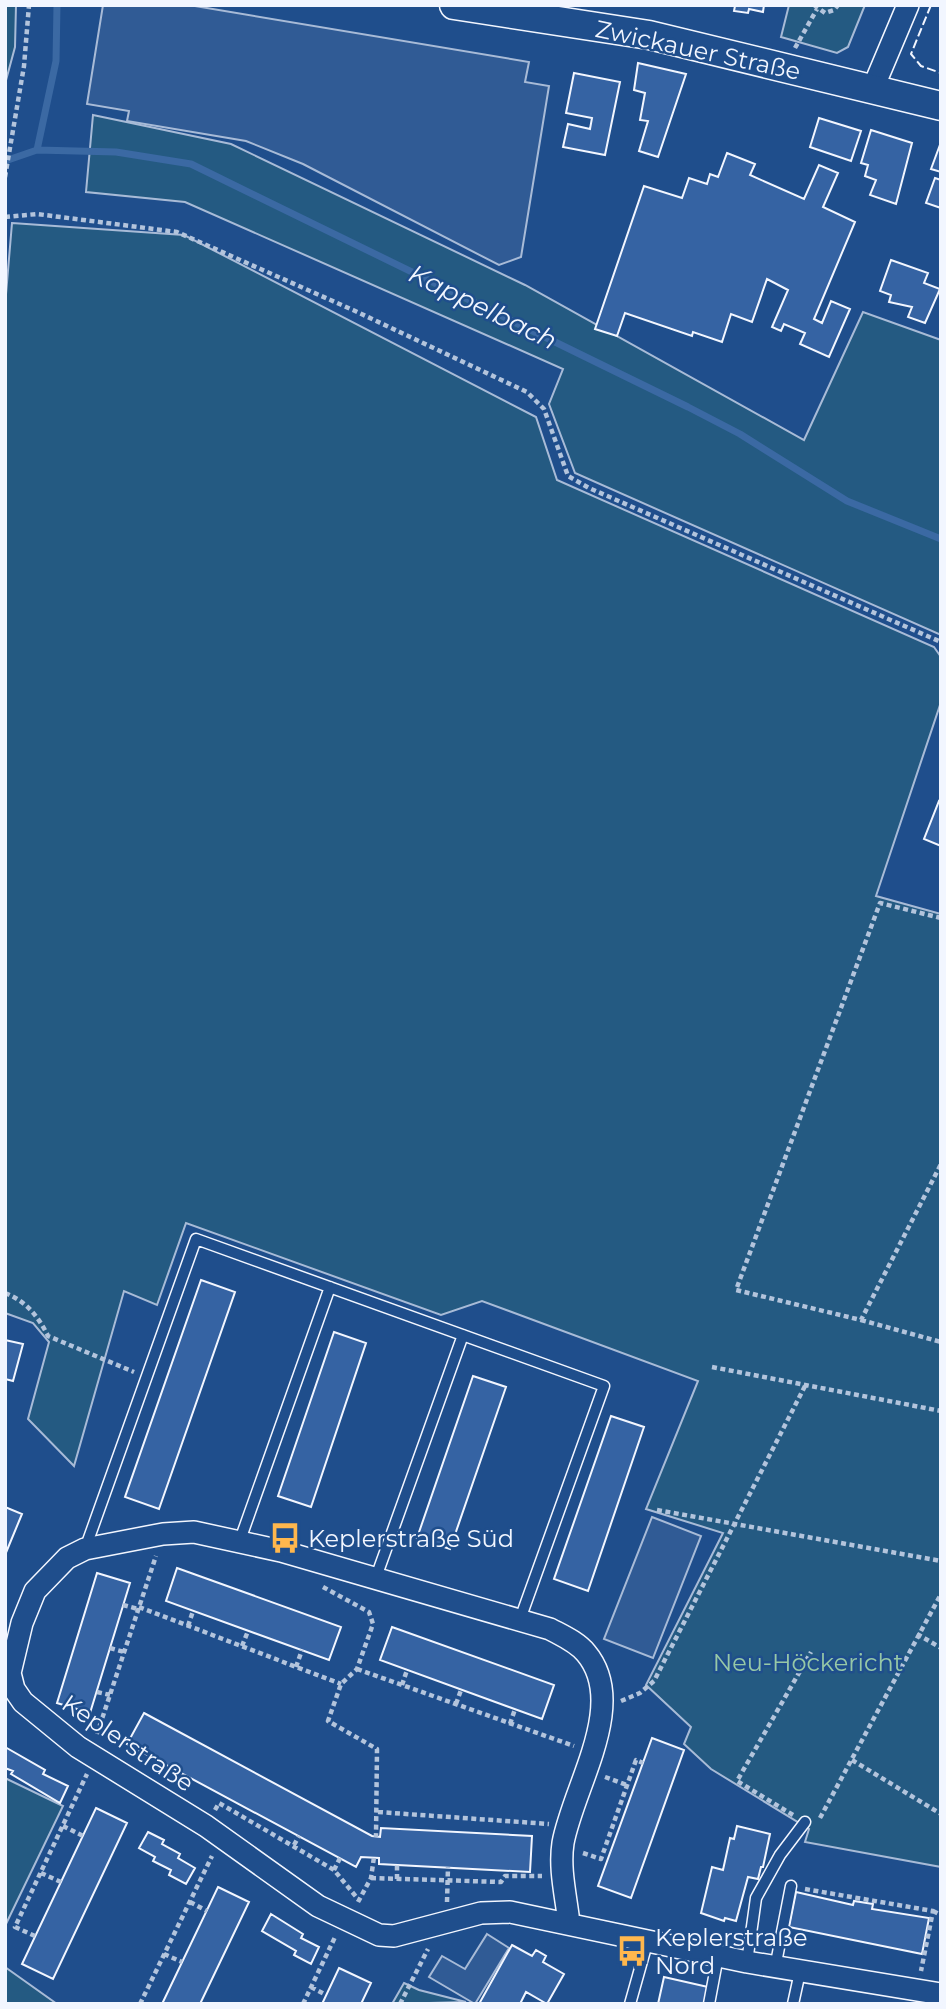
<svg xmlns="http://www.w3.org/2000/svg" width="946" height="2009" font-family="Montserrat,sans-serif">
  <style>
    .green { fill: #245a82; stroke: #a8bbd7; stroke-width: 2 }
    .parking { fill: #305b95; stroke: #a8bbd7; stroke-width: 2 }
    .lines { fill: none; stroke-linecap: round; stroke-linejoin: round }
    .stream { stroke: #3b69a3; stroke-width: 7 }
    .building { fill: #3563a3; stroke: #f2f6ff; stroke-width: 2 }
    .service-casing { stroke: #f2f6ff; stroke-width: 13 }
    .minor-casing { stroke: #f2f6ff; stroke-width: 24 }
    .secondary-casing { stroke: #f2f6ff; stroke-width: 31 }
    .path { stroke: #b3c4dc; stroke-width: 4.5; stroke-dasharray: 5 3.5; stroke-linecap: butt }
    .service { stroke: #1f4e8c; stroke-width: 10 }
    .minor { stroke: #1f4e8c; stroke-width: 21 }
    .secondary { stroke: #1f4e8c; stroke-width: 28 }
    .fence { stroke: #f2f6ff; stroke-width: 2; stroke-dasharray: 9 3.5; stroke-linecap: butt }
    .labels { text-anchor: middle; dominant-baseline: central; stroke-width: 5; stroke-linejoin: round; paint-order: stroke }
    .street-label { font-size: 24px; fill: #f2f6ff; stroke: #1f4e8c }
    .poi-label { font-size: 24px; fill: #f2f6ff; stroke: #1f4e8c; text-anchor: start }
    .park-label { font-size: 24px; fill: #97c8a6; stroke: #1f4e8c }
    .water-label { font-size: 26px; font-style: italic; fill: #f2f6ff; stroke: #1f4e8c }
  </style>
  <rect width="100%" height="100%" fill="#1f4e8c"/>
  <path class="green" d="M5 5H16L15 47 5 84Z
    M789 5H865L848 47 837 53 781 37Z
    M93 115 231 144 525 285 804 440 863 312 941 340V635L575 473 549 404 563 369 185 202 86 192Z
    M12 223 184 235 536 417 557 480 934 647 941 657V702L876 896 941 914V1867L805 1842 809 1829 711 1769 684 1744 691 1727 646 1685 723 1533 646 1509 698 1381 482 1301 441 1315 186 1223 157 1305 124 1291 74 1466 28 1419 49 1342 33 1323 5 1313V306Z
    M5 1778 63 1806 5 1926Z
    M5 1967 57 2004H5Z
    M404 1983 419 1990 466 2002 392 2004Z"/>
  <path class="parking" d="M103 5H189L529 62 525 82 549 86 521 257 499 265 303 164 246 141 127 121 129 111 87 104Z
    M652 1517 701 1536 653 1658 604 1639Z
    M487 1934 509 1948 475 2004 429 1977 442 1956 465 1969Z"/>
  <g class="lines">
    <path class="stream" d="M37 150 56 61 57 5
      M5 161 37 150 116 152 191 164 688 407 740 434 847 501 941 539"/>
  </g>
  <path class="building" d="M731 5H764L763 12 749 9 748 13 734 11 735 6Z
    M638 63 686 74 658 157 639 151 648 121 640 120 645 93 634 90Z
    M574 73 620 82 605 155 563 147 568 124 590 129 592 118 566 113Z
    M819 118 861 131 851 161 810 147Z
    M871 130 912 143 896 204 870 195 876 180 865 176 868 165 861 163Z
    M941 142V172L931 169Z
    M727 153 755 164 750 175 804 199 819 165 838 173 823 207 855 222 814 319 822 323 831 301 850 309 829 357 800 344 805 333 784 324 781 331 772 327 788 290 767 279 752 322 731 314 722 342 693 332 692 336 625 313 617 336 595 329 644 186 682 198 689 178 707 184 710 174 718 177Z
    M935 178 941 180V208L926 203Z
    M891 260 928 273 924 283 940 289 925 323 908 317 912 307 889 302 891 295 880 291Z
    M939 801 941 802V846L924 839Z
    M201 1280 235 1292 159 1509 125 1497Z
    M334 1332 366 1343 311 1507 278 1496Z
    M5 1340 23 1344 13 1381 5 1379Z
    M473 1376 506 1387 450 1549 417 1538Z
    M611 1416 644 1427 588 1591 554 1579Z
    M5 1507 22 1514 5 1555Z
    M177 1568 341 1627 329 1660 166 1601Z
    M97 1573 130 1583 90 1713 57 1703Z
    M392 1627 554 1685 542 1719 380 1660Z
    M144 1713 372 1836 380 1837 381 1828 532 1836 530 1872 379 1864V1858L361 1857 356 1867 127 1744Z
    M652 1738 684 1750 631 1898 598 1886Z
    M5 1747 45 1770 43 1774 68 1786 60 1803 11 1774 13 1771 5 1768Z
    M96 1808 127 1823 53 1979 22 1964Z
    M737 1826 770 1834 763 1867H761L758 1879 748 1877 736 1921 725 1918 724 1921 701 1913 712 1867 723 1870 730 1838 734 1839Z
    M148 1832 164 1840 162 1844 180 1854 178 1858 195 1868 186 1884 169 1875 171 1870 153 1861 155 1857 139 1848Z
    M218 1887 249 1902 200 2004H162Z
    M796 1892 853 1905 854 1901 873 1904 872 1909 929 1918 922 1954 789 1927Z
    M271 1914 303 1934 301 1938 319 1947 311 1964 294 1955 296 1951 262 1931Z
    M512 1945 532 1956 536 1950 546 1956 543 1962 564 1974 547 2004 526 1992 520 2004H479Z
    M339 1968 371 1983 361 2004H322Z
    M664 1977 708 1987 704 2004H658Z"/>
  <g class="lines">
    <defs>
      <path id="service" d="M240 1540 330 1287
        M85 1549 196 1239 604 1386 519 1622
        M375 1580 463 1335
        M747 1962 756 1898 780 1855 805 1822
        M775 1968 791 1886
        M630 2004 648 1940
        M709 2004 718 1956
        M793 2004 800 1972"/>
      <path id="minor" d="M873 88 908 5
        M569 1923C566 1896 559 1869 563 1843 573 1787 629 1704 586 1653 577 1642 563 1636 550 1629L281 1551 194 1532 163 1534 85 1549 67 1558 35 1591 22 1623 10 1673 14 1689 23 1702 78 1747 206 1826 318 1906 379 1935 394 1936 481 1913 510 1912 747 1962 941 1994"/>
      <path id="secondary" d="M454 5 649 35 941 106"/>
    </defs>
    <use href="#service" class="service-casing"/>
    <use href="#minor" class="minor-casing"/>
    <use href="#secondary" class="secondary-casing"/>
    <path class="path" d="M814 5 825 13 834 10 838 5
      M795 48 817 9
      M5 177 24 66 29 5
      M5 217 37 214 177 232 353 310 527 392 544 409 568 476 589 488 941 642
      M941 918 880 903 736 1290 861 1320 941 1164
      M5 1293C26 1301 38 1316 48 1336L134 1372
      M861 1320 941 1342
      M712 1367 941 1411
      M657 1510 941 1561
      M323 1587 369 1612 373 1624 357 1669 341 1684 328 1721 377 1749 376 1837
      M123 1605 138 1609
      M139 1607 341 1684
      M188 1626 193 1611
      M917 1634 941 1648
      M242 1646 248 1631
      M110 1648 124 1652
      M296 1667 302 1650
      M357 1669 574 1746
      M402 1685 407 1670
      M97 1692 110 1695
      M621 1701 640 1693 654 1681 805 1386
      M456 1704 461 1690
      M510 1724 515 1709
      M97 1734 156 1556
      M852 1760 941 1814
      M605 1777 627 1785
      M178 1787 185 1774
      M215 1810 219 1803 334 1870 358 1899
      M378 1812 549 1824
      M793 1815 737 1781 811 1652
      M820 1818 941 1594
      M63 1826 83 1836
      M294 1845 299 1836
      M583 1853 601 1859 636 1760 643 1763
      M334 1870 340 1858
      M41 1873 61 1882
      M371 1878 501 1882 505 1876H542
      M397 1879V1865
      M805 1889 933 1911 921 1971
      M190 1902 207 1911
      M358 1902 371 1878 374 1857
      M447 1902 448 1867
      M933 1911 941 1915
      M35 1936 15 1927 87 1774
      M164 1954 182 1962
      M311 1987 326 1995
      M140 2004 212 1856
      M303 2004 336 1935
      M400 2004 428 1949"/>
    <use href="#service" class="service"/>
    <use href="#minor" class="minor"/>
    <use href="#secondary" class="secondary"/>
    <path class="fence" d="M931 5 911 54 921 66 941 73"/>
  </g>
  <defs>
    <symbol id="bus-bare" viewBox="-9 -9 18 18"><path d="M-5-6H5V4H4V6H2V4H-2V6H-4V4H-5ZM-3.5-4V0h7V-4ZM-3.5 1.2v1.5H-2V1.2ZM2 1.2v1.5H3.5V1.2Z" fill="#ffb74d" stroke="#1f4e8c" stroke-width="2.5" paint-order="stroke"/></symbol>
  </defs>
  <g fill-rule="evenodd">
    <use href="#bus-bare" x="263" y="1516" width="44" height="44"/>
    <use href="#bus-bare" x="610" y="1929" width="44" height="44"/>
  </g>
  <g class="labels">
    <g class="street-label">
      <text transform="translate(698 50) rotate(12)">Zwickauer Straße</text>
      <text transform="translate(128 1743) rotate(34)">Keplerstraße</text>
    </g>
    <g class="poi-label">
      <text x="308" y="1538">Keplerstraße Süd</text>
      <text x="655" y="1937">Keplerstraße<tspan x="655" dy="28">Nord</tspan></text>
    </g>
    <g class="park-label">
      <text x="808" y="1662">Neu-Höckericht</text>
    </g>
    <g class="water-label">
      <text transform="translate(483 307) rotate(26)">Kappelbach</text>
    </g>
  </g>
  <rect width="946" height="2009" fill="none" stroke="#f2f6ff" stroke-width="14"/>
</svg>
